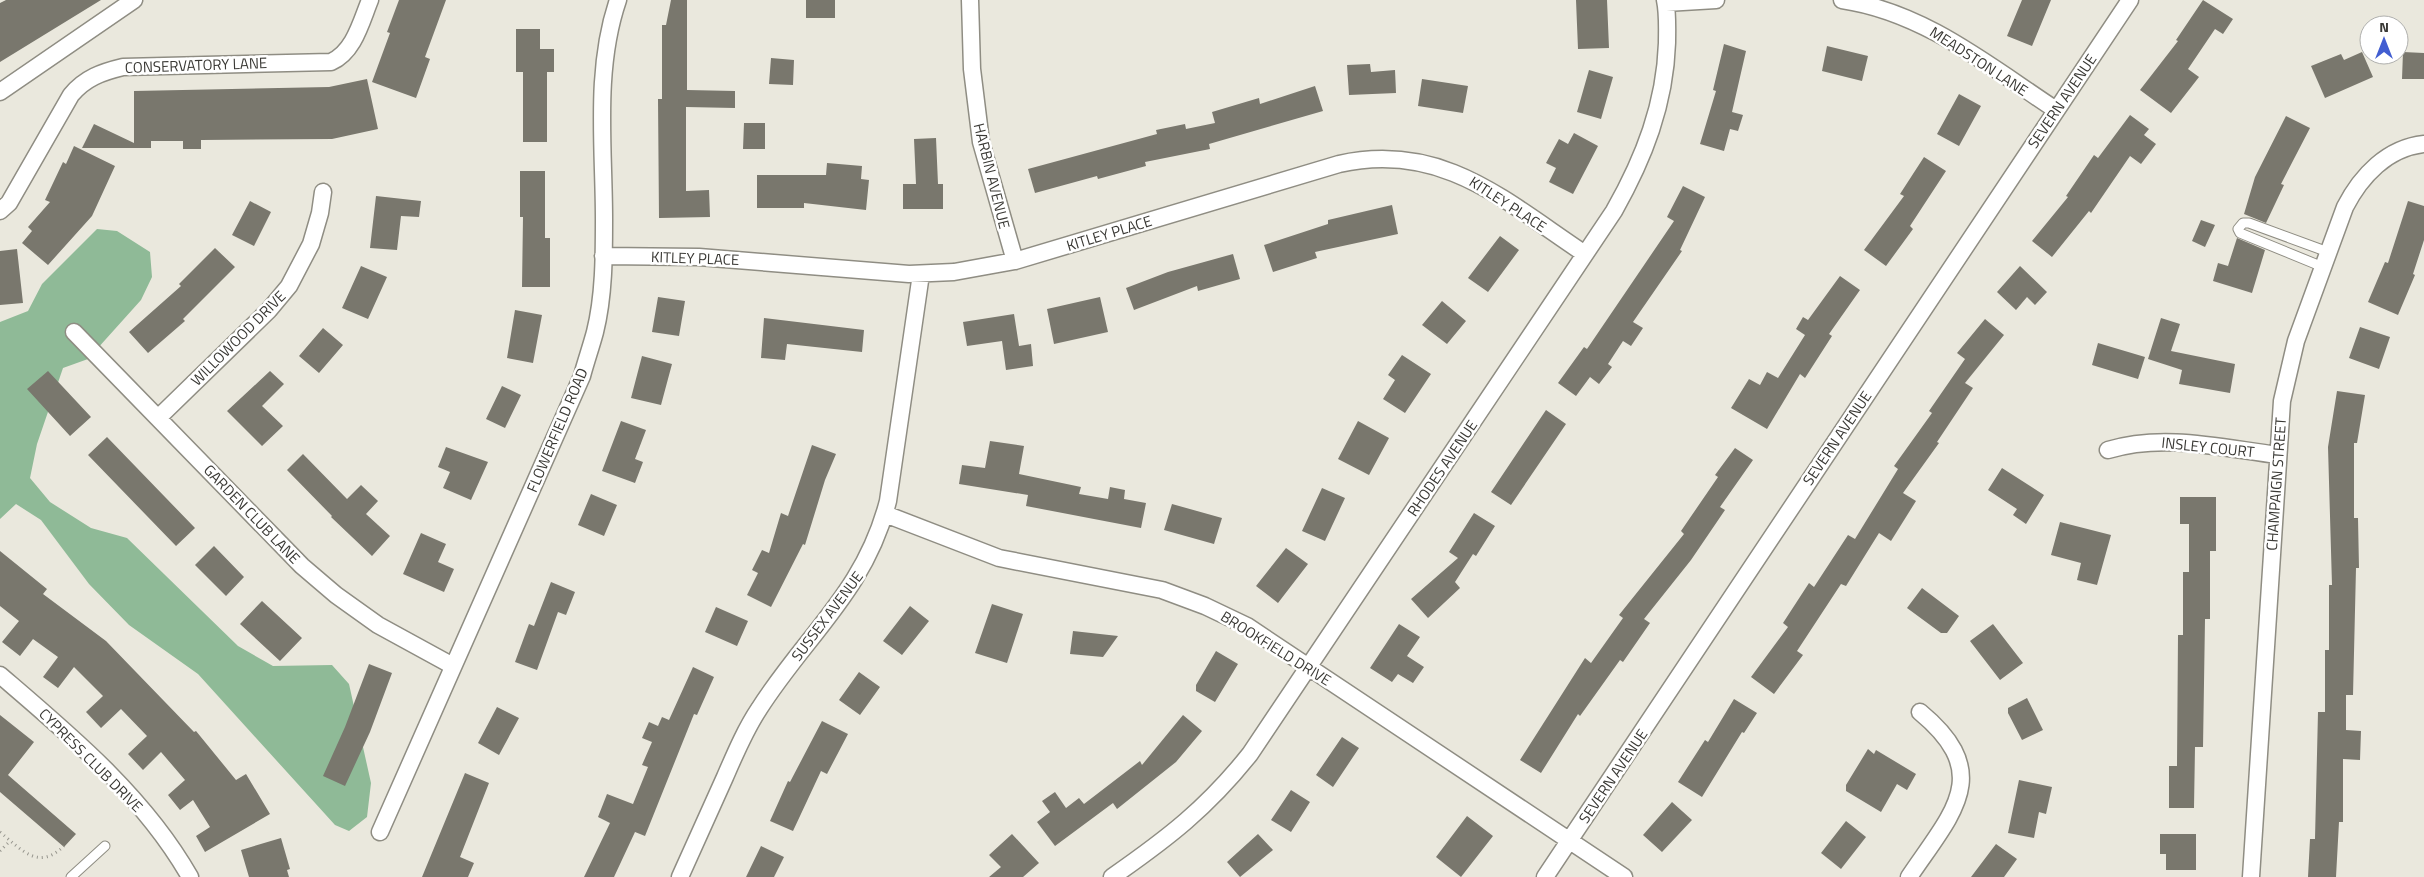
<svg xmlns="http://www.w3.org/2000/svg" width="2424" height="877" font-family="'Titillium Web',sans-serif">
  <style>
    .forest { fill: #8fba97 }
    .building { fill: #79776d }
    .lines { fill: none; stroke-linecap: round; stroke-linejoin: round }
    .lane-casing { stroke: #8f8d83; stroke-width: 11 }
    .street-casing { stroke: #8f8d83; stroke-width: 19 }
    .path { stroke: #96958d; stroke-width: 3; stroke-dasharray: 1 4; stroke-linecap: butt }
    .lane { stroke: #fff; stroke-width: 9 }
    .street { stroke: #fff; stroke-width: 16 }
    .labels { text-anchor: middle; dominant-baseline: central; stroke-width: 5; stroke-linejoin: round; paint-order: stroke }
    .street-label { font-size: 15px; fill: #3a3935; stroke: #fff }
  </style>
  <rect width="100%" height="100%" fill="#eae8dd"/>
  <path class="forest" d="M97 229 117 231 150 252 152 277 141 300 88 359 63 368 37 444 30 478 50 502 91 528 127 538 238 646 273 666 332 665 349 684 371 783 367 817 349 831 335 825 198 674 129 625 89 584 41 520 16 504 0 519V322L28 311 42 284Z"/>
  <path class="building" d="M6 0H101L0 62V3Z
    M399 0H446L425 57 430 59 416 98 372 82 390 33 387 32Z
    M671 0H687V90L735 91V108L686 107V191L709 190 710 217 659 218 658 99H662V25H666Z
    M806 0H835V18H806Z
    M1576 0H1607L1609 48 1578 49Z
    M2022 0H2051L2032 46 2007 36Z
    M2203 0 2233 19 2223 34 2215 29 2188 69 2199 77 2171 113 2140 90 2178 41 2176 40Z
    M516 29H540V49H554V72H547V142H523V72H516Z
    M1724 44 1746 51 1732 112 1743 115 1738 131 1730 129 1724 151 1700 144 1716 91 1713 90Z
    M1827 46 1868 56 1862 81 1822 71Z
    M2362 52 2373 77 2325 98 2311 66 2341 54 2344 60Z
    M2403 52 2424 53V79H2402Z
    M771 58 794 60 793 85 769 84Z
    M1370 64 1371 72 1395 70 1396 93 1349 95 1347 65Z
    M1589 70 1613 77 1601 119 1577 112Z
    M367 79 378 129 332 139 201 140V149H183V141H151V148H82L94 124 134 143V91L329 87Z
    M1422 79 1468 86 1463 113 1418 106Z
    M1315 86 1323 111 1209 144 1210 149 1145 162 1146 166 1098 179 1097 176 1035 193 1028 169 1157 134 1156 130 1185 124 1186 129 1215 123 1212 112 1259 98 1260 104Z
    M1959 94 1981 106 1959 146 1937 134Z
    M2130 115 2149 129 2144 135 2156 144 2141 164 2130 156 2091 213 2089 211 2052 257 2032 241 2068 197 2066 196 2094 155 2098 158Z
    M2286 116 2310 128 2281 184 2284 185 2266 223 2244 214 2255 177Z
    M744 123H765V149H743Z
    M1574 133 1598 146 1573 194 1549 182 1556 168 1546 163 1559 139 1568 144Z
    M936 138 938 184H943V209H903V184H916L914 139Z
    M74 146 115 166 92 216 48 265 22 243 32 231 28 227 50 202 45 200 63 162 66 164Z
    M1924 157 1946 171 1910 226 1913 229 1886 266 1864 250 1904 196 1900 194Z
    M827 163 862 166 861 179 869 180 866 210 804 203V208H757V175H826Z
    M520 171H545V238H550V287H522L523 217H520Z
    M1683 186 1705 197 1680 250 1682 251 1633 322 1643 328 1631 346 1623 341 1608 364 1612 367 1599 384 1590 377 1576 396 1558 383 1584 347 1587 349 1674 221 1667 217Z
    M376 196 421 201 419 217 401 216 397 250 370 248Z
    M250 201 271 212 254 246 232 235Z
    M2408 201 2424 206V240L2413 274 2415 275 2398 315 2368 302 2385 262 2388 263Z
    M1392 205 1398 234 1315 252 1317 258 1273 272 1264 245 1328 224V220Z
    M2201 220 2215 225 2205 247 2192 241Z
    M1500 236 1519 250 1488 292 1468 278Z
    M2237 238 2265 250 2252 293 2213 281 2218 263 2228 266Z
    M215 248 235 267 183 319 185 321 148 353 129 332 181 286 179 284Z
    M17 249 23 303 0 305V251Z
    M1233 254 1240 279 1198 291 1197 286 1134 310 1126 288 1168 272Z
    M361 266 387 277 368 319 342 308Z
    M2020 266 2047 292 2035 305 2027 297 2016 310 1997 292Z
    M1840 276 1860 290 1829 334 1832 336 1805 378 1800 374 1767 429 1731 408 1749 379 1760 385 1767 372 1778 378 1805 335 1796 329 1803 317 1808 320Z
    M658 297 685 301 679 336 652 332Z
    M1100 297 1108 332 1054 344 1047 309Z
    M1442 301 1466 321 1447 344 1422 325Z
    M515 310 542 315 533 363 507 358Z
    M1014 314 1019 346 1031 344 1033 366 1006 370 1002 341 967 346 963 322Z
    M764 318 864 330 862 352 787 344 785 360 761 358Z
    M2161 318 2180 324 2171 351 2235 364 2230 393 2179 384 2182 370 2148 359Z
    M1985 319 2004 335 1965 383 1973 388 1937 442 1939 443 1903 493 1916 501 1891 541 1879 533 1846 586 1841 584 1797 651 1803 655 1774 694 1751 677 1788 627 1783 623 1809 583 1814 587 1848 535 1855 539 1898 469 1894 466 1932 413 1929 411 1965 359 1957 353Z
    M2360 327 2390 337 2379 369 2349 358Z
    M323 328 343 345 319 373 299 356Z
    M2098 343 2145 357 2138 379 2092 365Z
    M1402 355 1431 374 1405 413 1383 399 1395 380 1388 375Z
    M642 356 672 364 661 405 631 398Z
    M48 371 91 417 70 436 27 389Z
    M270 371 284 384 262 406 283 426 262 446 227 411Z
    M502 386 521 395 505 428 486 419Z
    M2337 391 2365 395 2357 443H2354V518H2358L2359 568H2356L2353 695H2346V730L2361 731 2360 760 2343 759V822H2339L2336 877H2308L2310 839H2315L2318 712H2325V650H2329V585H2332L2328 447Z
    M1546 410 1566 424 1511 505 1491 492Z
    M621 421 646 430 635 459 643 462 635 483 602 471Z
    M1358 421 1389 438 1369 475 1338 459Z
    M107 437 195 528 176 546 88 455Z
    M990 441 1024 446 1019 474 1081 487 1079 494 1108 499 1110 487 1125 490 1124 499 1146 503 1141 528 1026 506 1028 495 959 484 962 465 985 468Z
    M812 445 836 454 825 480 805 545 803 544 771 607 747 595 758 573 752 570 762 550 769 553 781 513 788 516Z
    M446 447 488 462 471 500 443 488 450 472 438 467Z
    M1735 448 1753 460 1720 507 1725 510 1691 560 1644 619 1650 623 1623 662 1620 660 1580 716 1578 714 1541 773 1520 760 1585 658 1591 663 1623 618 1619 615 1684 534 1681 531 1718 477 1715 475Z
    M303 454 347 499 361 485 378 501 366 514 390 536 372 556 331 517 332 516 287 470Z
    M2002 468 2044 495 2026 524 2013 515 2017 509 1988 490Z
    M1322 488 1345 498 1325 541 1302 531Z
    M591 494 617 505 604 536 578 525Z
    M2180 497H2216V551H2210V619H2205L2203 747H2195L2194 808H2169V766H2177L2178 635H2183V572H2189V524H2180Z
    M1172 504 1222 518 1214 544 1164 530Z
    M1474 513 1495 526 1476 556 1473 554 1455 582 1460 588 1428 618 1411 599 1458 558 1449 552Z
    M2060 522 2111 535 2097 585 2077 580 2081 563 2051 555Z
    M421 533 446 544 438 562 454 569 444 592 403 574Z
    M214 546 244 577 226 596 195 565Z
    M1286 548 1308 564 1278 603 1256 586Z
    M0 551 47 589 43 594 106 641 194 732 196 731 236 780 246 774 270 814 205 852 196 836 210 827 193 800 180 810 168 795 185 780 161 752 143 770 128 754 147 736 121 709 101 728 86 712 103 696 74 667 58 688 43 677 58 657 33 639 20 656 2 642 19 621 0 606Z
    M551 582 575 592 566 615 558 612 537 670 515 662 529 624 534 626Z
    M1922 588 1959 616 1947 633H1941L1907 608Z
    M262 601 302 638 280 661 240 624Z
    M992 604 1023 614 1007 663 975 653Z
    M910 606 929 621 902 655 883 641Z
    M716 607 748 621 737 646 705 632Z
    M1399 624 1420 637 1407 656 1424 667 1413 683 1398 674 1392 682 1370 668Z
    M1993 624 2023 663 2000 680 1970 641Z
    M1073 631 1118 636 1103 657 1070 654Z
    M1216 651 1238 664 1215 702 1196 691V685Z
    M369 664 392 673 370 732 345 786 323 776 345 727Z
    M693 667 714 677 697 715 694 714 645 836 635 832 614 877H584L610 823 598 817 607 794 633 804 648 767 642 765 652 742 642 738 649 722 658 726 662 717 669 720Z
    M859 672 880 687 860 715 839 700Z
    M2027 698 2043 730 2022 740 2008 713V708Z
    M1734 699 1757 713 1744 733 1742 732 1702 797 1678 782 1705 740 1708 742Z
    M497 707 519 718 499 755 478 743Z
    M0 715 34 742 8 775 76 834 64 847 0 792Z
    M1183 715 1202 731 1176 762 1117 809 1113 803 1055 846 1037 822 1050 812 1042 801 1055 792 1066 808 1079 798 1084 804 1140 761 1142 765Z
    M822 721 848 734 827 774 821 771 793 831 770 821 788 781 790 782Z
    M1342 737 1359 748 1333 787 1316 775Z
    M1868 749 1874 754 1876 750 1916 774 1907 790 1897 784 1881 812 1846 791V785Z
    M465 773 489 783 460 857 474 863 468 877H422Z
    M2019 780 2052 787 2046 814 2039 812 2034 838 2008 833Z
    M1291 790 1310 802 1291 832 1271 820Z
    M1672 802 1692 820 1662 852 1643 835Z
    M1467 816 1493 836 1461 877 1436 857Z
    M1846 821 1866 837 1841 869 1821 853Z
    M1012 834 1039 863 1023 877H989L1001 867 989 855Z
    M1258 834 1273 850 1240 877 1227 862Z
    M2160 834H2196V870H2166V854H2160Z
    M281 838 290 869 287 870 289 877H249L241 850Z
    M1996 844 2017 859 2004 877H1971Z
    M761 846 784 857 774 877H746Z"/>
  <g class="lines">
    <defs>
      <path id="lane" d="M2323 267 2240 233 2238 229 2243 223H2249L2328 252
        M71 877 105 846"/>
      <path id="street" d="M970 0 972 69 981 142 1015 261
        M1842 0C1924 12 1989 66 2056 110
        M1666 3 1716 0
        M0 92 134 0
        M0 211 9 203 71 95C85 78 102 72 123 67L331 62C354 52 361 22 370 0
        M603 256 699 257 909 274 954 272 1015 261 1339 164C1442 141 1505 201 1585 254
        M74 332 302 566 336 595 378 625 453 666
        M158 418 269 310 289 286 311 244 320 213 323 192
        M2108 450C2164 433 2222 448 2278 455
        M885 514 999 558 1162 590 1205 606 1247 626 1624 877
        M0 675C70 735 144 796 190 877
        M380 832 582 376C586 361 591 347 595 332 604 296 604 256 604 219 604 147 594 70 618 0
        M680 877C695 844 710 810 725 777 735 754 745 730 759 709 806 635 865 591 888 501L921 274
        M1112 877C1168 838 1207 808 1250 754L1614 211C1644 158 1665 104 1667 43 1667 29 1668 14 1665 0
        M1545 877 2130 0
        M1909 877C1952 813 1995 774 1920 712
        M2251 877 2282 401 2296 341 2345 207C2361 176 2387 148 2424 144"/>
    </defs>
    <use href="#lane" class="lane-casing"/>
    <use href="#street" class="street-casing"/>
    <path class="path" d="M0 832C22 850 38 871 64 846
      M0 851 10 841"/>
    <use href="#lane" class="lane"/>
    <use href="#street" class="street"/>
  </g>
  <g class="labels">
    <g class="street-label">
      <text transform="translate(1979 61) rotate(33)">MEADSTON LANE</text>
      <text transform="translate(196 65) rotate(-2)">CONSERVATORY LANE</text>
      <text transform="translate(2062 101) rotate(-56)">SEVERN AVENUE</text>
      <text transform="translate(992 176) rotate(76)">HARBIN AVENUE</text>
      <text transform="translate(1508 204) rotate(33)">KITLEY PLACE</text>
      <text transform="translate(1109 233) rotate(-17)">KITLEY PLACE</text>
      <text transform="translate(695 258) rotate(2)">KITLEY PLACE</text>
      <text transform="translate(238 338) rotate(-45)">WILLOWOOD DRIVE</text>
      <text transform="translate(557 430) rotate(-67)">FLOWERFIELD ROAD</text>
      <text transform="translate(1837 438) rotate(-56)">SEVERN AVENUE</text>
      <text transform="translate(2208 447) rotate(6)">INSLEY COURT</text>
      <text transform="translate(1442 468) rotate(-56)">RHODES AVENUE</text>
      <text transform="translate(2276 484) rotate(-86)">CHAMPAIGN STREET</text>
      <text transform="translate(252 514) rotate(46)">GARDEN CLUB LANE</text>
      <text transform="translate(827 616) rotate(-53)">SUSSEX AVENUE</text>
      <text transform="translate(1276 648) rotate(32)">BROOKFIELD DRIVE</text>
      <text transform="translate(91 760) rotate(45)">CYPRESS CLUB DRIVE</text>
      <text transform="translate(1613 776) rotate(-56)">SEVERN AVENUE</text>
    </g>
  </g>
  <g transform="translate(2384 40)"><circle r="24" fill="#ffffff" stroke="#b0b0ae"/>
  <path d="M0-4L9 19L0 12L-9 19Z" fill="#425ed1"/>
  <text y="-8" font-size="14" font-weight="bold" text-anchor="middle" fill="#3a3935">N</text>
  </g>
</svg>
